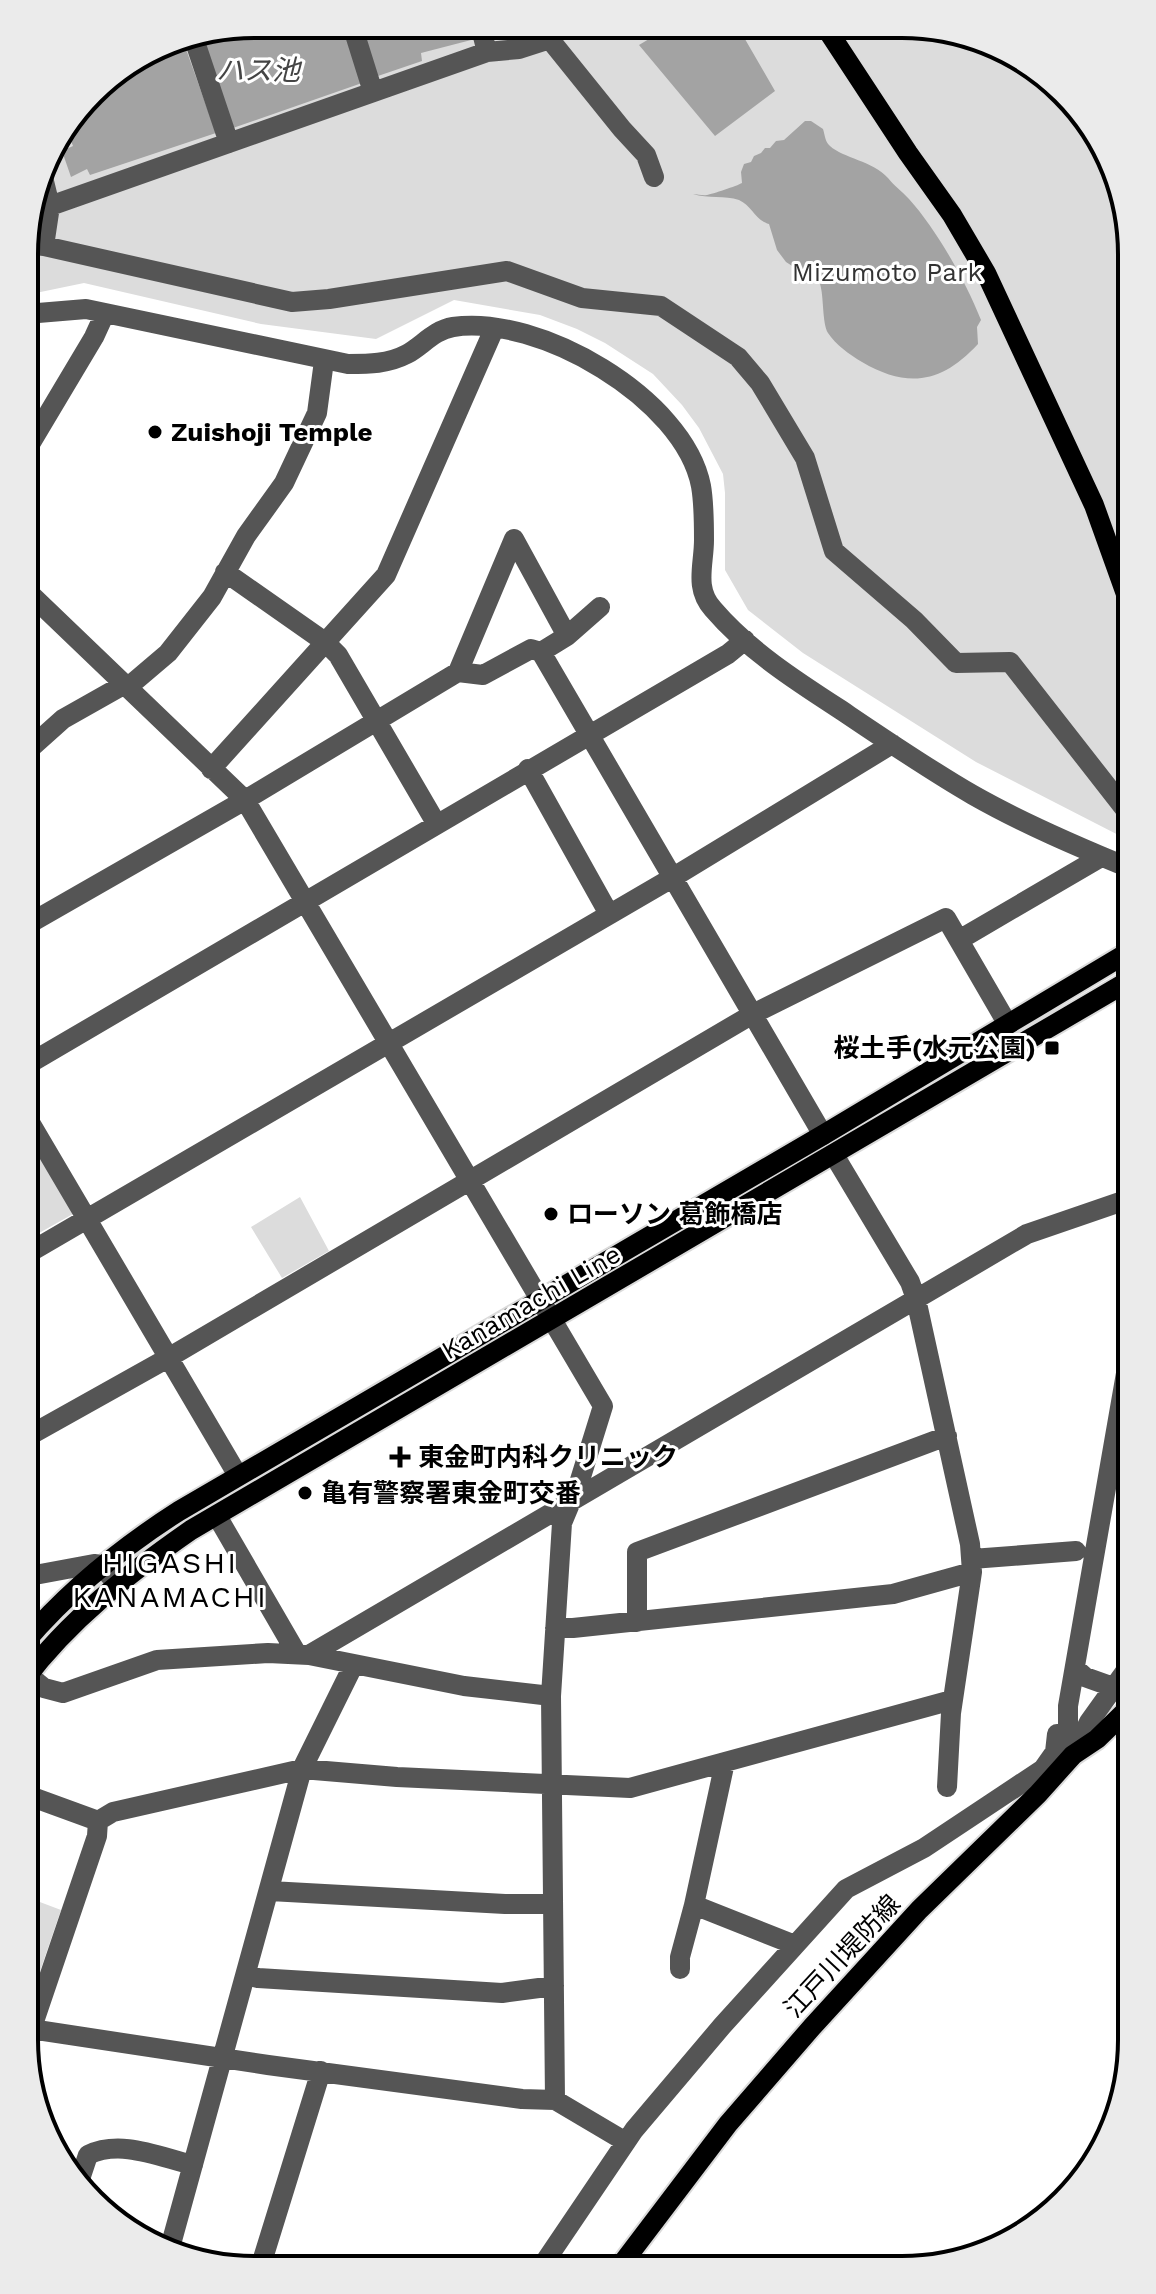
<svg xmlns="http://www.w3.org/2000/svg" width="1156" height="2294" font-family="'Work Sans','Noto Sans JP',sans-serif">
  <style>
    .green { fill: #dcdcdc }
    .water { fill: #a3a3a3 }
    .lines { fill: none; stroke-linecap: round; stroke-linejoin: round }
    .major-casing { stroke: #dbdbdb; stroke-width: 24 }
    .minor { stroke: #555; stroke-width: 20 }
    .major { stroke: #000; stroke-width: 20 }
    .poi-dot { fill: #000; stroke: #fff; stroke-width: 3 }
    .labels { text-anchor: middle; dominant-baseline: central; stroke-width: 6; stroke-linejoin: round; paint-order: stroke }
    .park-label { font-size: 26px; fill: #333; stroke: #fff }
    .poi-label { font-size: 26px; font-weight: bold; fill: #000; stroke: #fff; text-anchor: start }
    .street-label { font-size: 26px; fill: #000; stroke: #fff }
    .water-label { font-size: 28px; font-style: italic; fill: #444; stroke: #fff }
    .quarter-label { font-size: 30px; letter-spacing: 2px; fill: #000; stroke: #fff }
    .rim { fill: none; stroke: #000; stroke-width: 4 }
  </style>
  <rect width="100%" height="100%" fill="#fff"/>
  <path class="green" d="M254 24 946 28 1053 81 1120 181 1132 254V842L976 762 803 653 748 610 725 570V493L723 474 699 428 682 405 653 374 605 343 577 329 540 315 454 300 376 339 261 324 84 283 26 295V224L48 152 102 81 166 41Z
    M42 1159 73 1214 32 1237 25 1223V1167Z
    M300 1197 329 1251 282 1278 251 1227Z
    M24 1896 61 1910 37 1980 24 1975Z"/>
  <path class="water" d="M254 24 342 25 362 83 230 129 198 35Z
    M357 25H470L475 39 421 53 422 61 375 77Z
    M669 27H738L775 91 715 136 639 45Z
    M182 38 216 133 90 175 87 169 71 177 62 151 73 146 66 129 102 81 166 41Z
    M805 121H811L823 129C825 135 825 142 830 146 843 158 873 161 888 178 894 186 902 191 909 199 937 230 966 282 981 320L977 327 978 344C942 383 908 389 862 362 850 355 835 344 828 333 822 323 824 296 820 284L786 262 777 250 769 224C755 220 752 206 739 200 725 195 708 199 693 194 698 194 702 196 707 195 712 194 737 186 742 183L741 172 744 164 751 162 754 156 761 153 765 148H770L776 141 784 140Z"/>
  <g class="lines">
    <defs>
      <path id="major" d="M826 28 908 153 952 215 986 273 1094 505 1132 611
        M24 1643C69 1590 121 1548 179 1511L823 1135 1132 950
        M24 1680C69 1620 129 1573 191 1530L1132 979
        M618 2269 728 2124 812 2027 919 1910 1038 1794 1073 1755 1097 1739 1132 1705"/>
    </defs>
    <use href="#major" class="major-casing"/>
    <path class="minor" d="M352 25 373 92
      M539 26 622 129 646 155 654 177
      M193 36 229 143
      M487 52 519 49 550 39
      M42 173 50 206
      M26 244 44 246 50 206 487 52 480 25
      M44 246 292 302 329 299 507 271 582 298 661 306 738 357 760 383 805 458 834 551 914 620 956 663 1010 662 1132 818
      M26 314 86 309 348 364C369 364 388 364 407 354 422 346 434 330 453 327 538 314 684 398 701 486 704 503 704 522 704 540 704 565 694 588 713 609 748 650 796 681 841 710 884 739 928 769 973 795 1024 824 1078 847 1132 869
      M26 451 94 337 105 313
      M225 572 325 642 338 655 436 823
      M26 590 245 800 458 672 514 539 567 636
      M541 652 823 1135
      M458 672 483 675 531 649 541 652 567 636 600 607
      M128 687 168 653 212 597 246 536 284 483 317 413 324 361
      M25 753 63 719 125 684
      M211 769 386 575 494 329
      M528 769 609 914
      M25 926 245 800 603 1406 580 1480 562 1523 551 1696 555 2100 626 2142
      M959 940 1101 857
      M25 1066 728 654 745 640
      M25 1114 237 1474
      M834 1155 910 1282 916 1299 970 1544 972 1572 951 1713 947 1787
      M25 1255 672 878 892 744
      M25 1438 168 1358 753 1014 946 918 1007 1023
      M217 1516 297 1654
      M972 1559 1076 1551
      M24 1577 94 1564 101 1565 117 1584
      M637 1622V1552L947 1436
      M555 1628H573L893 1594 972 1572
      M309 1655 1027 1234 1123 1201
      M1076 1669 1085 1677 1113 1687
      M28 1675 44 1688 63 1693 157 1660 268 1653 309 1655 464 1686 551 1696
      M1073 1755 1068 1723V1706L1132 1339
      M1073 1755 1089 1722 1132 1662
      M24 1794 98 1821 113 1812 302 1769 397 1777 630 1788 952 1700
      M270 1891 505 1904H552
      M694 1905 795 1945
      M680 1969V1957L694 1905 725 1762
      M246 1975 258 1978 502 1993 554 1986
      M24 2028 268 2065 522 2099 555 2100
      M25 2048 97 1836 98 1821
      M80 2179 88 2155C121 2139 159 2157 193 2165
      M171 2244 302 1769 353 1666
      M260 2268 321 2071
      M540 2269 634 2130 722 2026 846 1889 924 1848 1043 1769 1055 1752 1057 1734"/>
    <use href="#major" class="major"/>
  </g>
  <g class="poi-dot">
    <circle cx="155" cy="432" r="8"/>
    <rect x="1044" y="1040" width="16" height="16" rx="4"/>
    <circle cx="551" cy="1214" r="8"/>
    <path d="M396 1445h8v8h8v8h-8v8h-8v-8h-8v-8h8z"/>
    <circle cx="305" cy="1493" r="8"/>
  </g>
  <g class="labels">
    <g class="park-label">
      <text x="887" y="272">Mizumoto Park</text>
    </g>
    <g class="poi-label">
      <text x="171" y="432">Zuishoji Temple</text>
      <text x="1036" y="1048" text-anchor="end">桜土手(水元公園)</text>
      <text x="567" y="1214">ローソン 葛飾橋店</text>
      <text x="418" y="1457">東金町内科クリニック</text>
      <text x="321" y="1493">亀有警察署東金町交番</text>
    </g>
    <g class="street-label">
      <text transform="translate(531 1302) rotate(-30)">Kanamachi Line</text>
      <text transform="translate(842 1956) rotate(-47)">江戸川堤防線</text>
    </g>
    <g class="water-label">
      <text x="258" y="70">ハス池</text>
    </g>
    <g class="quarter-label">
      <text x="170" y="1562">HIGASHI<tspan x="170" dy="34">KANAMACHI</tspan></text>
    </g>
  </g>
  <path d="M0 0H1156V2294H0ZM254 38H902A216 216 0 0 1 1118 254V2040A216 216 0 0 1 902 2256H254A216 216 0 0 1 38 2040V254A216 216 0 0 1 254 38Z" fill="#ebebeb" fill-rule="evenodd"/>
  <path class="rim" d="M254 38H902A216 216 0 0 1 1118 254V2040A216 216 0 0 1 902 2256H254A216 216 0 0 1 38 2040V254A216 216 0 0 1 254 38Z"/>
</svg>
